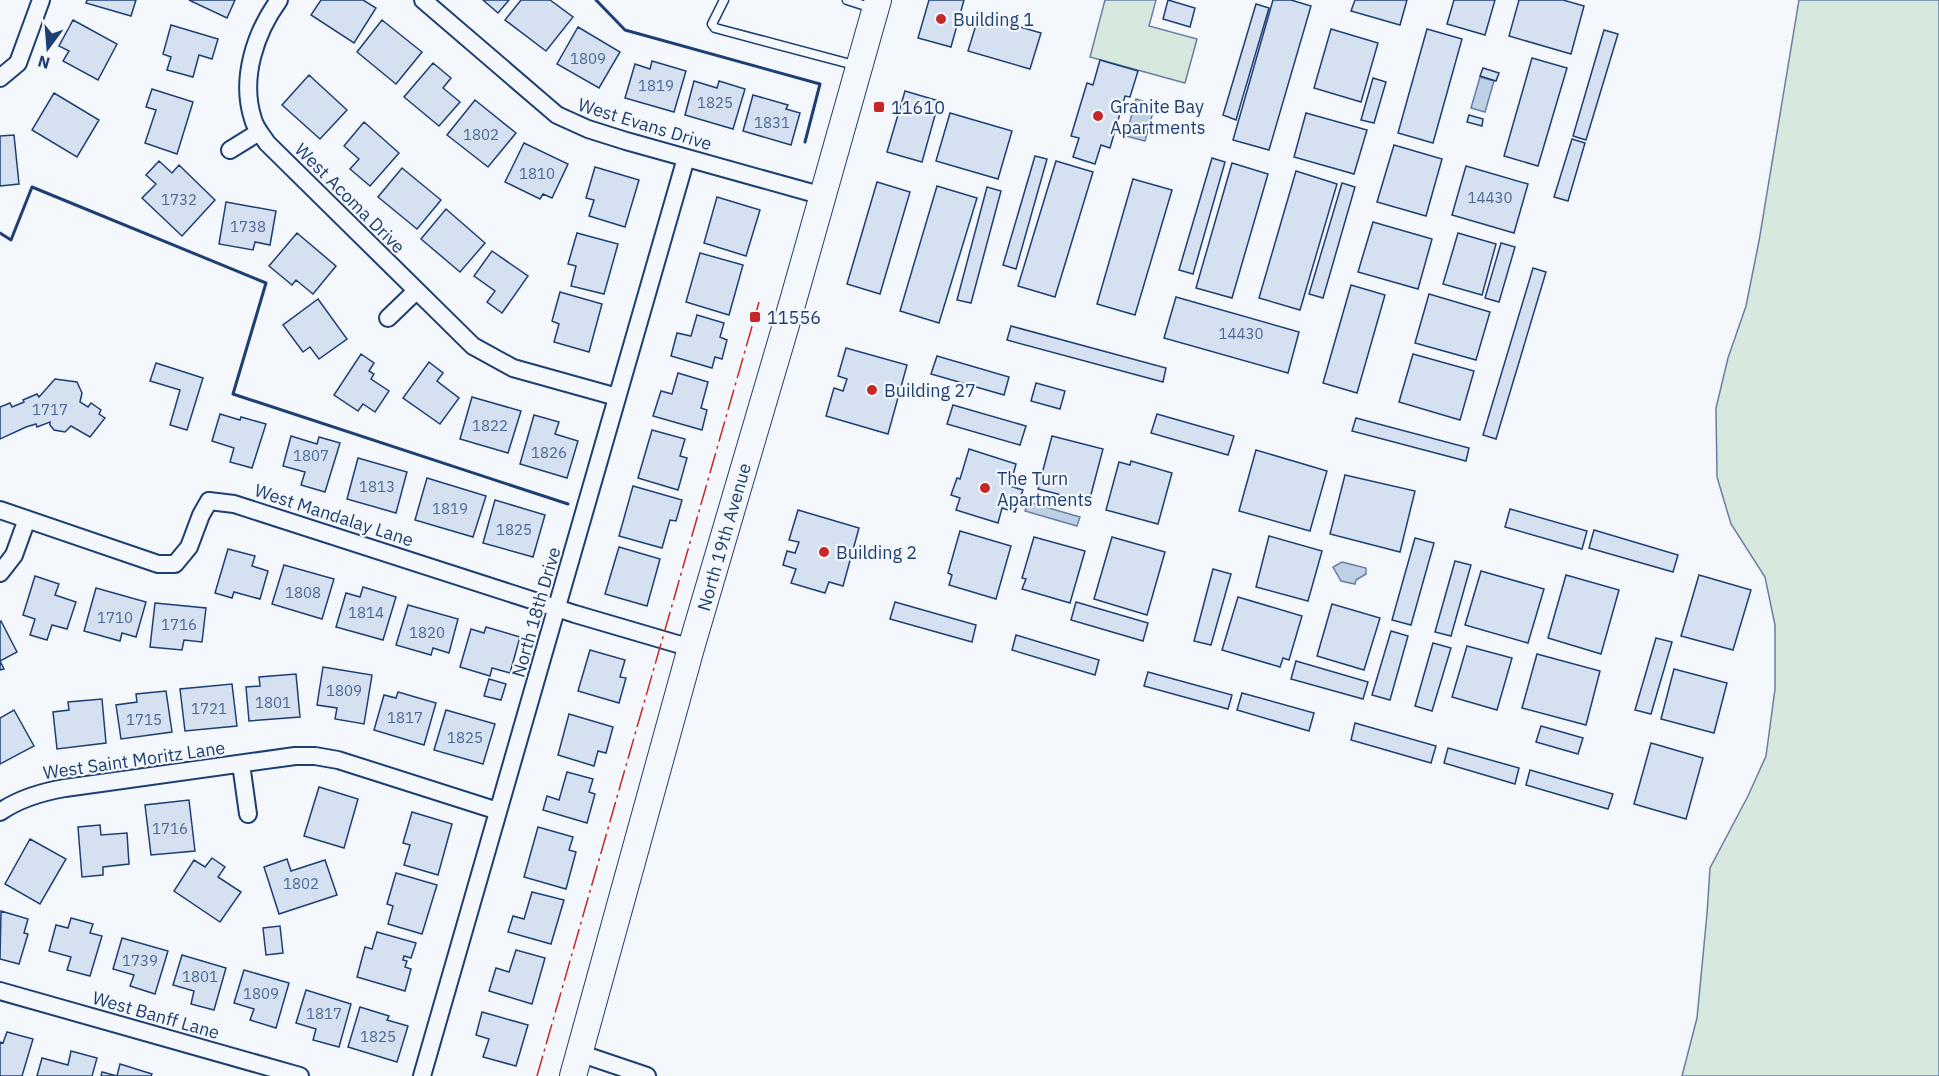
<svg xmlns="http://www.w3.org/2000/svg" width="1939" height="1076" font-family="'IBM Plex Sans',sans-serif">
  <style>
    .green { fill: #d7e8df; stroke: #687fa3; stroke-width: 1.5 }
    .water { fill: #bed0e5; stroke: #687fa3; stroke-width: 1.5 }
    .building { fill: #d5e0f0; stroke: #1d3f73; stroke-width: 1.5 }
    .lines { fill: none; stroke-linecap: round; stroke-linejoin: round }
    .service-casing { stroke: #1d3f73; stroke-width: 11 }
    .minor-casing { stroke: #1d3f73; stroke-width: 20 }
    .primary-casing { stroke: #1d3f73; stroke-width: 28 }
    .service { stroke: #f4f7fb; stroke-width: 8 }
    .minor { stroke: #f4f7fb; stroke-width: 16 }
    .primary { stroke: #f4f7fb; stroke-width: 26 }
    .wall { stroke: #1d3f73; stroke-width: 3 }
    .power { stroke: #c62828; stroke-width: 1.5; stroke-dasharray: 21 4.5 3 4.5; stroke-linecap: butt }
    .poi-dot { fill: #c62828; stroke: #f4f7fb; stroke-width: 2 }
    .labels { text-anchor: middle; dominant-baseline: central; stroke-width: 4.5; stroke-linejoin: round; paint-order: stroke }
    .number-label { font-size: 15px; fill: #4b6792 }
    .poi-label { font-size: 18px; fill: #1d3f73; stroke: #f4f7fb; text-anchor: start }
    .street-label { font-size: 18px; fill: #1d3f73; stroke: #f4f7fb }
  </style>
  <rect width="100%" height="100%" fill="#f4f7fb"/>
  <path class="green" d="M1105 0H1156L1149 26 1197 39 1185 83 1090 57Z
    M1799 0H1939V1076H1682L1697 1018 1707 914 1710 868 1748 796 1766 756 1775 689V625L1765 577 1731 524 1717 477 1716 408 1728 358 1746 306 1759 241Z"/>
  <path class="water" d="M1480 77 1494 81 1485 112 1471 108Z
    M1136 99 1155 105 1145 141 1126 136Z
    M1028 502 1080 517 1077 526 1025 511Z
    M1342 562 1366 568V574L1356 580 1355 584 1341 581 1333 567Z"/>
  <path class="building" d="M87 0H136L131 16 86 3Z
    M189 0H235L227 18Z
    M321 0H363L376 8 354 43 311 15Z
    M483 0H509L498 13Z
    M521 0H550L573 17 546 51 505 20Z
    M929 0H964L951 47 918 38Z
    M1168 0 1195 8 1190 27 1163 19Z
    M1273 0H1291L1311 6 1269 150 1233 140Z
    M1355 0H1407L1400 25 1351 11Z
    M1454 0H1495L1485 35 1447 24Z
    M1519 0H1563L1584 6 1571 54 1509 36Z
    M1256 4 1269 8 1236 120 1223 115Z
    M979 15 1041 33 1030 69 968 51Z
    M73 20 117 44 98 80 63 61 69 51 59 46Z
    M382 20 422 52 396 84 357 52Z
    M171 25 218 39 212 59 199 55 193 77 167 70 171 57 163 54Z
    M578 27 620 52 599 88 557 64Z
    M1331 29 1378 43 1361 102 1314 88Z
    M1427 29 1462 39 1433 143 1398 133Z
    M1604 30 1618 34 1586 140 1573 136Z
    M1532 58 1567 68 1538 166 1504 156Z
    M1100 60 1138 71 1130 97 1125 96 1110 148 1101 145 1095 164 1073 157 1079 138 1071 136 1087 83 1093 85Z
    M652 61 686 71 674 112 625 98 635 64 650 69Z
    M433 63 451 78 443 88 460 102 439 126 404 97Z
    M1483 68 1499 73 1496 81 1480 76Z
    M309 75 347 110 320 139 282 105Z
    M1373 78 1386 82 1374 123 1361 120Z
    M694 81 717 88 719 81 745 89 733 129 685 115Z
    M152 89 193 102 177 154 145 143 156 110 146 107Z
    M905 91 939 101 922 162 887 152Z
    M54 93 99 120 77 157 32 130Z
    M753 95 788 105 786 109 800 113 791 145 743 131Z
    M475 100 516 133 488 167 447 135Z
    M950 113 1012 131 998 179 936 161Z
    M1306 113 1367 130 1354 174 1294 157Z
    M1469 115 1483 119 1482 126 1467 122Z
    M364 122 399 153 370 186 350 169 359 159 344 146Z
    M14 135 19 184 0 186V136Z
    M1572 139 1585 143 1568 201 1554 197Z
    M524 143 568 164 552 198 543 194 540 199 505 182Z
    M1394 145 1442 159 1426 216 1377 202Z
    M1035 156 1047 159 1016 269 1003 265Z
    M1212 158 1225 162 1193 274 1179 270Z
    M159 161 172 173 179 165 215 200 182 236 142 198 156 184 146 175Z
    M1056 161 1093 172 1055 297 1018 286Z
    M1232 163 1268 174 1232 298 1196 288Z
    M1466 166 1528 184 1514 233 1452 215Z
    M595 167 639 180 625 227 589 216 594 200 586 198Z
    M402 168 441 200 417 229 378 197Z
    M1296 171 1337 184 1300 310 1259 298Z
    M1133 179 1172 190 1135 315 1097 304Z
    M877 182 910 192 880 294 847 284Z
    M1342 183 1355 187 1323 298 1309 294Z
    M937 186 977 198 939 323 900 311Z
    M987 187 1001 191 971 303 957 300Z
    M717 197 760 210 746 256 704 243Z
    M226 202 276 211 270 245 255 242 253 250 219 244Z
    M446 209 485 243 460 272 421 239Z
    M1373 222 1432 239 1418 289 1358 272Z
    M297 233 336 266 313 294 296 280 292 285 269 266Z
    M577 233 618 244 604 294 571 286 576 266 568 264Z
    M1458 233 1496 244 1482 295 1443 284Z
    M1501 243 1515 247 1499 302 1485 298Z
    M492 251 528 276 502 313 487 302 495 291 474 276Z
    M700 253 743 265 729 315 686 302Z
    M1533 268 1546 272 1496 439 1483 435Z
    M1351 285 1385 295 1357 393 1323 383Z
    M560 292 602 304 589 352 554 342 559 324 552 321Z
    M1429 294 1490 312 1476 360 1415 343Z
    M1176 297 1299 332 1288 373 1164 338Z
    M318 299 347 339 319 359 310 347 303 352 283 325Z
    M697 315 724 323 720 337 727 340 722 359 715 357 712 368 671 356 677 333 691 336Z
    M1011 326 1166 368 1163 382 1007 340Z
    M846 348 907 365 888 434 826 416 834 388 843 391 847 379 838 376Z
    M361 354 374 363 369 371 374 374 371 379 389 391 375 412 363 404 358 411 334 395Z
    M1413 354 1474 371 1460 420 1399 402Z
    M937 356 1009 377 1004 395 931 374Z
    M429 362 443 373 437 381 459 398 440 424 403 398Z
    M156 363 203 378 187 430 170 425 180 390 150 381Z
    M678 373 708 382 701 408 707 410 702 430 653 416 661 391 672 394Z
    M55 379 77 382 82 393 80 402 88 407 91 403 101 410 99 414 105 418 90 437 71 426 65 432 54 430 50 425V422L37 427 36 424 26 427 0 439V407L10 403 12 407 24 402 23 400 37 394 39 397Z
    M1036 383 1065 391 1060 409 1031 401Z
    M472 397 521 411 508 453 460 439Z
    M953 405 1026 426 1020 445 947 424Z
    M220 414 240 420 241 417 266 424 252 468 230 462 234 448 212 441Z
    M1157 414 1234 436 1228 455 1151 433Z
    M534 415 559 422 555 434 578 441 567 478 520 464Z
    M1356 418 1469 448 1466 461 1352 431Z
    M652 430 685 439 680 456 687 458 678 490 638 478Z
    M291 436 317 444 319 437 340 443 325 492 301 485 305 472 283 466Z
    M1052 436 1103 449 1089 502 1038 489Z
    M969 449 1016 464 1010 486 1023 490 1015 512 1002 508 998 523 956 510 960 498 951 495 957 478 960 479Z
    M1256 450 1327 471 1310 531 1239 511Z
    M358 458 407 472 396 513 347 499Z
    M1131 461 1172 473 1158 524 1106 510 1119 462 1130 465Z
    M1345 475 1415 491 1400 552 1330 534Z
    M427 478 486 496 473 537 415 520Z
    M633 486 682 500 676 521 670 520 662 548 619 536Z
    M495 500 545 515 533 557 483 543Z
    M1510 509 1587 531 1582 549 1505 527Z
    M798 510 859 528 843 586 829 582 825 593 791 583 796 569 783 565 787 551 795 553 799 542 789 540Z
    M1594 530 1678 555 1673 572 1589 548Z
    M960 531 1011 546 996 599 949 585 952 575 948 573Z
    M1269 536 1322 551 1308 601 1256 587Z
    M1034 537 1085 551 1070 603 1022 589 1026 579 1022 578Z
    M1112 537 1165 552 1147 615 1094 599Z
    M1415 538 1434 543 1411 625 1392 620Z
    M619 547 660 559 647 606 605 594Z
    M228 549 255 556 252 566 268 571 260 599 234 592 232 598 215 593Z
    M1455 561 1471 565 1451 636 1435 632Z
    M284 565 334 579 322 619 272 604Z
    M1213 569 1231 574 1211 645 1194 641Z
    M1481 571 1544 589 1528 643 1465 625Z
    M1566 575 1619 590 1601 654 1548 638Z
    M1699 575 1751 590 1733 650 1681 636Z
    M35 576 59 584 55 595 76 602 67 629 52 625 47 640 30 635 35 619 23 615Z
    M363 587 396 597 383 640 336 627 346 593 360 597Z
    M96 588 146 602 136 637 122 633 120 641 84 631Z
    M1238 597 1302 616 1289 660 1283 658 1280 667 1222 650Z
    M895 602 976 625 972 642 890 619Z
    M1076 602 1148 623 1143 641 1071 620Z
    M155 603 206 608 202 642 184 640 182 650 150 647Z
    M1332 604 1380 618 1364 670 1317 656Z
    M408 605 458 619 449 653 433 648 431 655 396 645Z
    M1 621 17 652 0 661 4 669 0 670V622Z
    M486 627 520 637 510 673 492 668 490 676 460 667 471 629 484 633Z
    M1391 631 1408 636 1390 700 1372 695Z
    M1016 635 1099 660 1095 675 1012 650Z
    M1656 638 1672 642 1651 714 1635 710Z
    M1433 643 1451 648 1432 711 1415 706Z
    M1467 646 1512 658 1497 710 1452 697Z
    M590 650 625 660 620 677 626 678 619 703 578 691Z
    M1537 654 1600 671 1586 725 1522 708Z
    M1296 661 1368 682 1363 699 1291 679Z
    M323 667 372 675 364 724 335 719 337 708 317 705Z
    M1674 669 1727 683 1714 733 1661 719Z
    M1148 672 1232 695 1228 709 1144 686Z
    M296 674 300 717 249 721 246 687 260 686 259 677Z
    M489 679 506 684 501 700 484 696Z
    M232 684 237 726 185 731 180 689Z
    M166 691 172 732 121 739 116 705 137 702 136 694Z
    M398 692 436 703 424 745 374 730 384 695 396 698Z
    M1242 693 1314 713 1309 731 1237 710Z
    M102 699 106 743 57 749 53 712 69 710 68 702Z
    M14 710 34 746 0 764V718Z
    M446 710 495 724 483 764 434 750Z
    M569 714 613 727 606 753 598 751 594 766 558 755Z
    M1355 723 1436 746 1431 763 1351 740Z
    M1541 726 1583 738 1578 754 1536 742Z
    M1651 743 1703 758 1686 819 1634 804Z
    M1448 748 1519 768 1515 784 1444 763Z
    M1530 770 1613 794 1608 809 1526 785Z
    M567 772 593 779 589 792 595 794 587 823 543 810 547 796 559 800Z
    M319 787 358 799 344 848 304 836Z
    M189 800 195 851 151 855 145 805Z
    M412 812 452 824 438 875 404 865 410 845 403 843Z
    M100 825 101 835 127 833 129 864 103 867V875L82 877 78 827Z
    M538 827 573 837 569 850 576 852 566 889 524 877Z
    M30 839 66 859 40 904 5 884Z
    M212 858 225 867 218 877 241 892 220 922 174 891 194 860 205 867Z
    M287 859 291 871 325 860 337 895 279 914 264 867Z
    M396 873 437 885 422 934 388 924 393 906 387 904Z
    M532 892 564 900 551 944 508 932 513 916 524 919Z
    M1 911 28 919 24 933 28 934 19 964 0 959Z
    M71 918 93 924 90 933 102 936 90 976 67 970 71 957 49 951 56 925 68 928Z
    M280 926 283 953 266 955 263 928Z
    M377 932 416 943 411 958 404 956 403 960 407 961 405 967 411 969 405 991 357 977 365 947 372 949Z
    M122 938 168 951 155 994 130 986 134 975 113 969Z
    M516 950 545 958 532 1004 489 991 496 968 509 972Z
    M182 955 226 968 214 1010 191 1004 194 991 173 985Z
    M244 970 289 983 276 1028 250 1020 254 1009 234 1003Z
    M306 990 351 1004 339 1047 313 1040 316 1029 296 1023Z
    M360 1007 389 1016 387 1020 408 1026 397 1062 348 1047Z
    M482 1012 528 1025 516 1066 483 1057 489 1039 476 1035Z
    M7 1032 33 1039 22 1076H0V1042L3 1043Z
    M71 1051 97 1058 92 1076H37L42 1058 68 1065Z
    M120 1064 152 1074 151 1076H101L102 1072 117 1076Z"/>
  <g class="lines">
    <defs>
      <path id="service" d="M724 0 712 24 715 28 858 66
        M847 0 872 8"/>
      <path id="minor" d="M279 0C255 33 240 79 253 119 255 128 262 135 267 143L473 346 513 368 617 397
        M423 0 557 115 588 129 626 141 823 196
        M0 78 18 63 41 0
        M230 150 259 132
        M388 318 416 291
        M0 510 158 564H175L189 547 201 515 209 501 234 504 575 614 691 648
        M0 573 14 555 27 519
        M241 764 248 814
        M0 812C20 798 42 792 65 788L295 756H315L338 760 498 811
        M0 991 300 1076
        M579 1053 647 1076
        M422 1076 686 158"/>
      <path id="primary" d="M573 1076 691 648 793 301 878 0"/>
    </defs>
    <use href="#service" class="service-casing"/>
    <use href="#minor" class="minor-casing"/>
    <use href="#primary" class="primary-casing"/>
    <use href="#service" class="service"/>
    <use href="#minor" class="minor"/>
    <use href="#primary" class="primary"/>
    <path class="wall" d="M596 0 625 30 820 84 805 142
      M0 233 11 240 32 187 266 283 233 394 568 504"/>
    <path class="power" d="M537 1076 759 302"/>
  </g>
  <g class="poi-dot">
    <circle cx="941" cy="19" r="6"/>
    <rect x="873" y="101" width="12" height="12" rx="3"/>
    <circle cx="1098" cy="116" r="6"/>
    <rect x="749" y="311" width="12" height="12" rx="3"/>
    <circle cx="872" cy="390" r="6"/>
    <circle cx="985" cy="488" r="6"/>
    <circle cx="824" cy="552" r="6"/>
  </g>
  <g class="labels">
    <g class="number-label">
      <text x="588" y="58">1809</text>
      <text x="656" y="85">1819</text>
      <text x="715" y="102">1825</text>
      <text x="772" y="122">1831</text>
      <text x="481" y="134">1802</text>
      <text x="537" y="173">1810</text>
      <text x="1490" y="197">14430</text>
      <text x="179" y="199">1732</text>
      <text x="248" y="226">1738</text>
      <text x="1241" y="333">14430</text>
      <text x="50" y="409">1717</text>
      <text x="490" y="425">1822</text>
      <text x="549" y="452">1826</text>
      <text x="311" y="455">1807</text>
      <text x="377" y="486">1813</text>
      <text x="450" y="508">1819</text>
      <text x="514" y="529">1825</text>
      <text x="303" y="592">1808</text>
      <text x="366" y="612">1814</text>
      <text x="115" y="617">1710</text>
      <text x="179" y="624">1716</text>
      <text x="427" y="632">1820</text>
      <text x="344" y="690">1809</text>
      <text x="273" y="702">1801</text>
      <text x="209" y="708">1721</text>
      <text x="405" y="717">1817</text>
      <text x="144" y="719">1715</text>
      <text x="465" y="737">1825</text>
      <text x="170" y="828">1716</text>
      <text x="301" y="883">1802</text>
      <text x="140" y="960">1739</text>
      <text x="200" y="976">1801</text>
      <text x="261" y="993">1809</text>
      <text x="324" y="1013">1817</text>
      <text x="378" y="1036">1825</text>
    </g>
    <g class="poi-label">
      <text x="953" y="19">Building 1</text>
      <text x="1110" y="106">Granite Bay<tspan x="1110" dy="21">Apartments</tspan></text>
      <text x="891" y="107">11610</text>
      <text x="767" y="317">11556</text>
      <text x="884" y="390">Building 27</text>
      <text x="997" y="478">The Turn<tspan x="997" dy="21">Apartments</tspan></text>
      <text x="836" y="552">Building 2</text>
    </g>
    <g class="street-label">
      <text transform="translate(645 124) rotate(17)">West Evans Drive</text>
      <text transform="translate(350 198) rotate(45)">West Acoma Drive</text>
      <text transform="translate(334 515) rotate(18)">West Mandalay Lane</text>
      <text transform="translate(724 537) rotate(-74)">North 19th Avenue</text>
      <text transform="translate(536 612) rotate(-74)">North 18th Drive</text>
      <text transform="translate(134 760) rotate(-8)">West Saint Moritz Lane</text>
      <text transform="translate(156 1015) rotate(16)">West Banff Lane</text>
    </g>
  </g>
  <g transform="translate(48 48) rotate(196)" stroke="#f4f7fb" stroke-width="4.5" paint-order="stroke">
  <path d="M0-4.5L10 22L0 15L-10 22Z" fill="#1d3f73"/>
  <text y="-9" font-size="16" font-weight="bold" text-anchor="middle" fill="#1d3f73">N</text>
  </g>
</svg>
